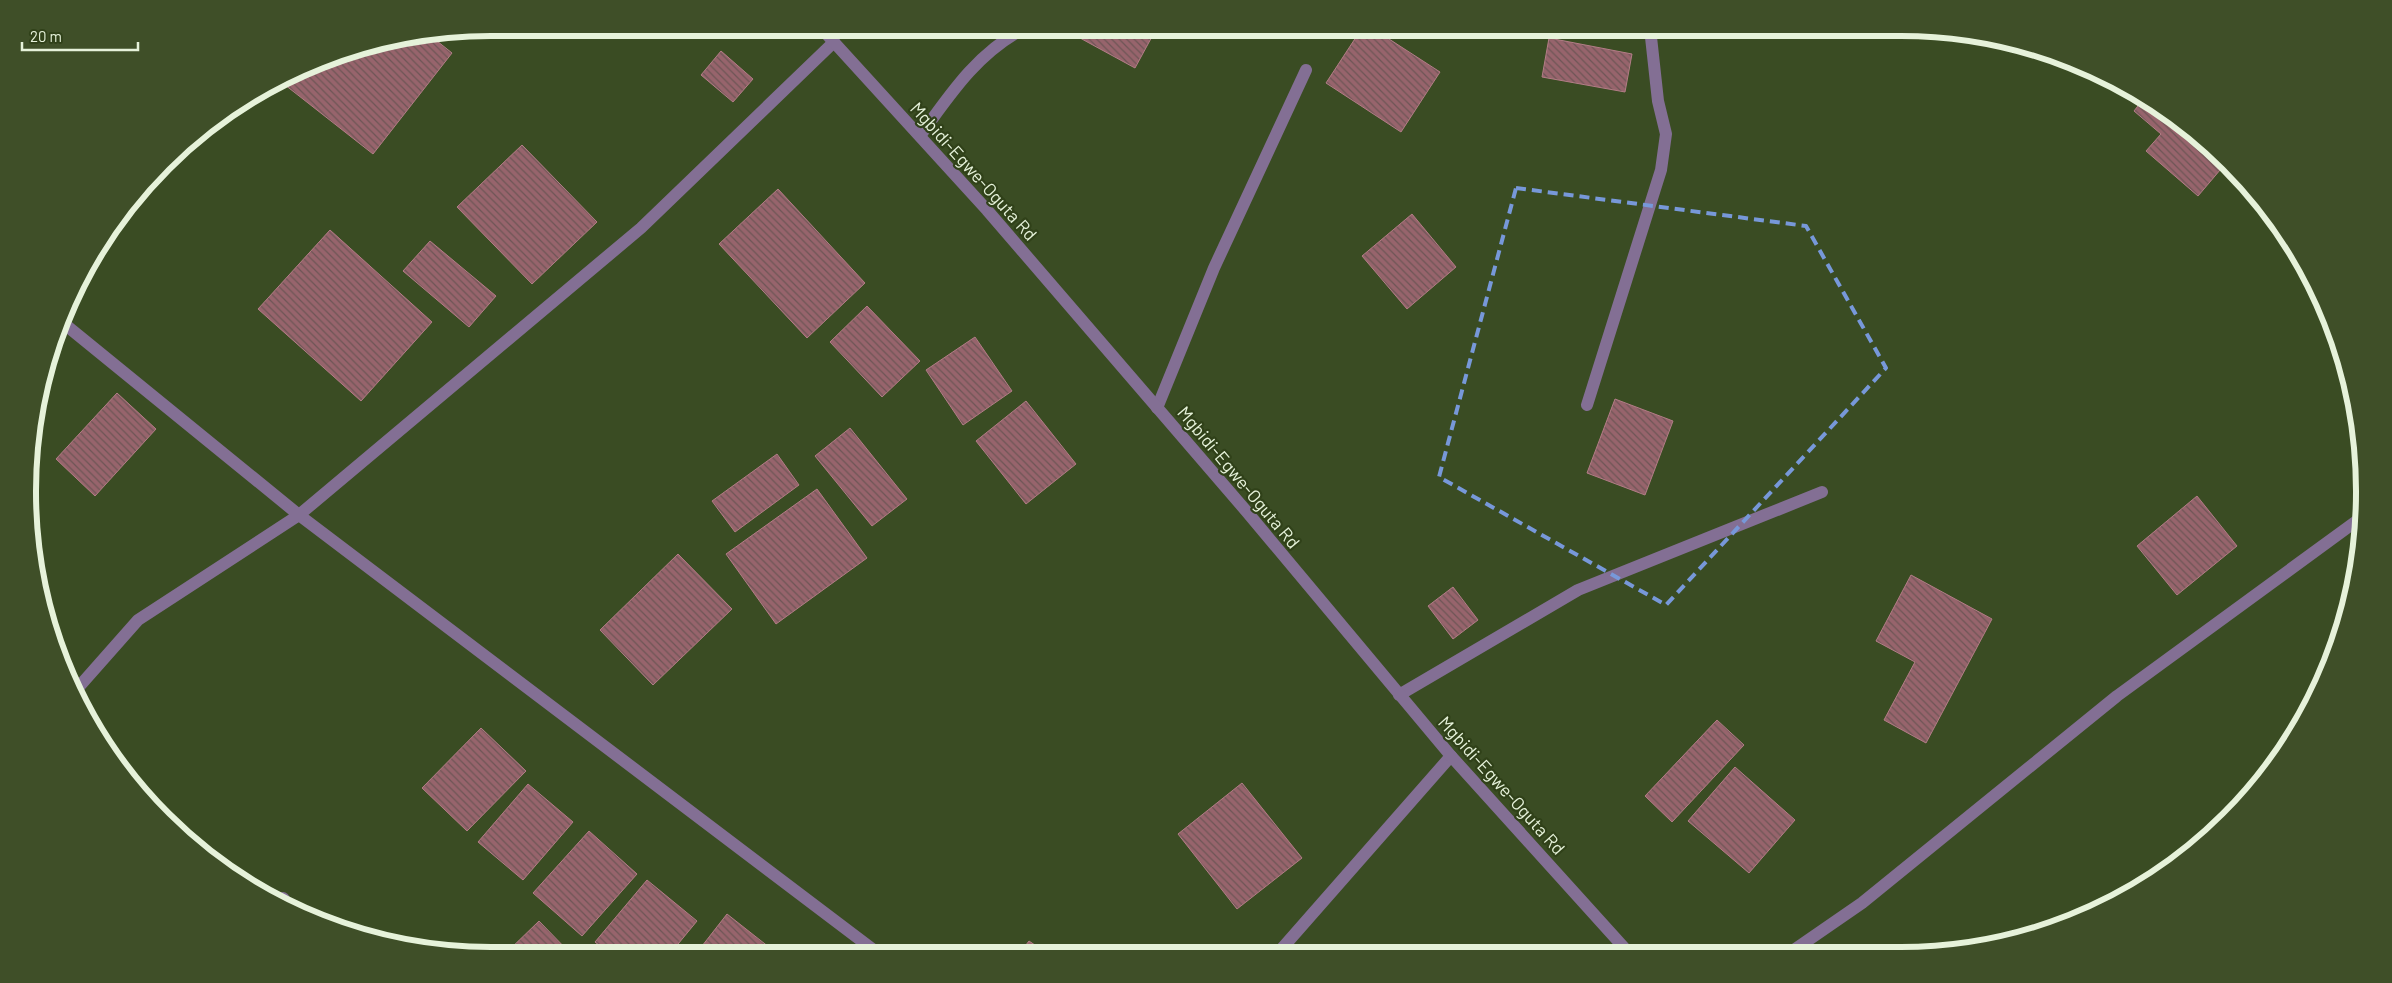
<svg xmlns="http://www.w3.org/2000/svg" width="2392" height="983" font-family="Barlow,sans-serif">
  <style>
    .building { fill: url(#building-back-hatch); stroke: #b27d86 }
    .lines { fill: none; stroke-linecap: round; stroke-linejoin: round }
    .minor { stroke: #836f94; stroke-width: 12 }
    .tertiary { stroke: #836f94; stroke-width: 12 }
    .marked { fill: none; stroke: #7798d9; stroke-width: 4; stroke-dasharray: 10 6; stroke-linejoin: round }
    .labels { text-anchor: middle; dominant-baseline: central; stroke-width: 4.5; stroke-linejoin: round; paint-order: stroke }
    .street-label { font-size: 18px; fill: #e6f2da; stroke: #304119 }
    .rim { fill: none; stroke: #e6f2da; stroke-width: 6 }
  </style>
  <defs>
    <pattern id="building-back-hatch" width="6" height="6" patternUnits="userSpaceOnUse" patternTransform="scale(1.25)"><rect width="6" height="6" fill="#97646c"/><path d="M-1 5l2 2M0 0l6 6M5-1l2 2" fill="none" stroke="#6e5656"/></pattern>
  </defs>
  <rect width="100%" height="100%" fill="#3a4c23"/>
  <path class="building" d="M1086 28H1145L1154 33 1135 68 1080 38Z
    M1362 28H1372L1440 72 1401 132 1326 83Z
    M432 37 452 53 373 154 280 81 342 52Z
    M1549 38 1632 54 1625 92 1542 77Z
    M721 51 753 79 733 102 701 75Z
    M2144 98 2206 142 2226 163 2198 196 2146 151 2161 134 2134 111Z
    M522 145 597 222 532 284 457 207Z
    M778 189 865 283 807 338 719 244Z
    M1412 214 1456 267 1407 309 1362 256Z
    M330 230 432 322 361 401 258 309Z
    M430 241 496 296 469 327 403 271Z
    M867 306 920 361 882 397 830 342Z
    M975 337 1012 391 963 425 926 370Z
    M117 393 156 429 95 496 56 459Z
    M1615 399 1673 421 1645 495 1587 473Z
    M1026 401 1076 464 1026 504 976 441Z
    M850 428 907 499 872 526 815 456Z
    M777 454 799 485 735 532 712 501Z
    M817 489 867 558 776 624 726 554Z
    M2197 496 2237 546 2177 595 2137 546Z
    M678 554 732 609 653 685 600 630Z
    M1911 575 1992 619 1926 743 1884 720 1915 662 1876 641Z
    M1453 587 1478 620 1453 639 1428 606Z
    M1717 720 1744 745 1672 822 1645 796Z
    M481 728 526 771 467 831 422 788Z
    M1735 767 1795 820 1749 873 1688 821Z
    M1242 783 1302 858 1237 909 1178 834Z
    M528 784 573 822 523 880 478 842Z
    M589 831 637 874 582 936 533 893Z
    M647 880 697 921 669 955H611L595 942Z
    M727 914 779 955H695Z
    M539 921 572 955H504Z
    M1029 941 1048 954H1019Z"/>
  <g class="lines">
    <path class="minor" d="M920 136C950 94 978 52 1025 28
      M62 322 299 515 879 954
      M1587 405 1661 170 1666 134 1658 101 1650 28
      M1157 408 1214 268 1306 70
      M77 689 138 620 299 515 641 228 834 42
      M1399 695 1578 590 1822 492
      M283 898 284 899
      M1791 952 1862 903 2117 696 2362 517
      M1278 953 1451 756"/>
    <path class="tertiary" d="M821 28 987 210 1247 512 1451 756 1628 952"/>
  </g>
  <path class="marked" d="M1516 188 1806 226 1886 368 1666 605 1439 477Z"/>
  <g class="labels">
    <g class="street-label">
      <text transform="translate(974 171) rotate(48)">Mgbidi-Egwe-Oguta Rd</text>
      <text transform="translate(1239 477) rotate(50)">Mgbidi-Egwe-Oguta Rd</text>
      <text transform="translate(1502 785) rotate(48)">Mgbidi-Egwe-Oguta Rd</text>
    </g>
  </g>
  <path d="M0 0H2392V983H0ZM491 36H1901A455 455 0 0 1 2356 491V492A455 455 0 0 1 1901 947H491A455 455 0 0 1 36 492V491A455 455 0 0 1 491 36Z" fill="#3f4f28" fill-rule="evenodd"/>
  <path class="rim" d="M491 36H1901A455 455 0 0 1 2356 491V492A455 455 0 0 1 1901 947H491A455 455 0 0 1 36 492V491A455 455 0 0 1 491 36Z"/>
  <path d="M22 42v8h116v-8" fill="none" stroke="#e6f2da" stroke-width="2.5"/>
  <text x="30" y="42" font-size="15" fill="#e6f2da" stroke="#304119" stroke-width="4" paint-order="stroke">20 m</text>
</svg>
